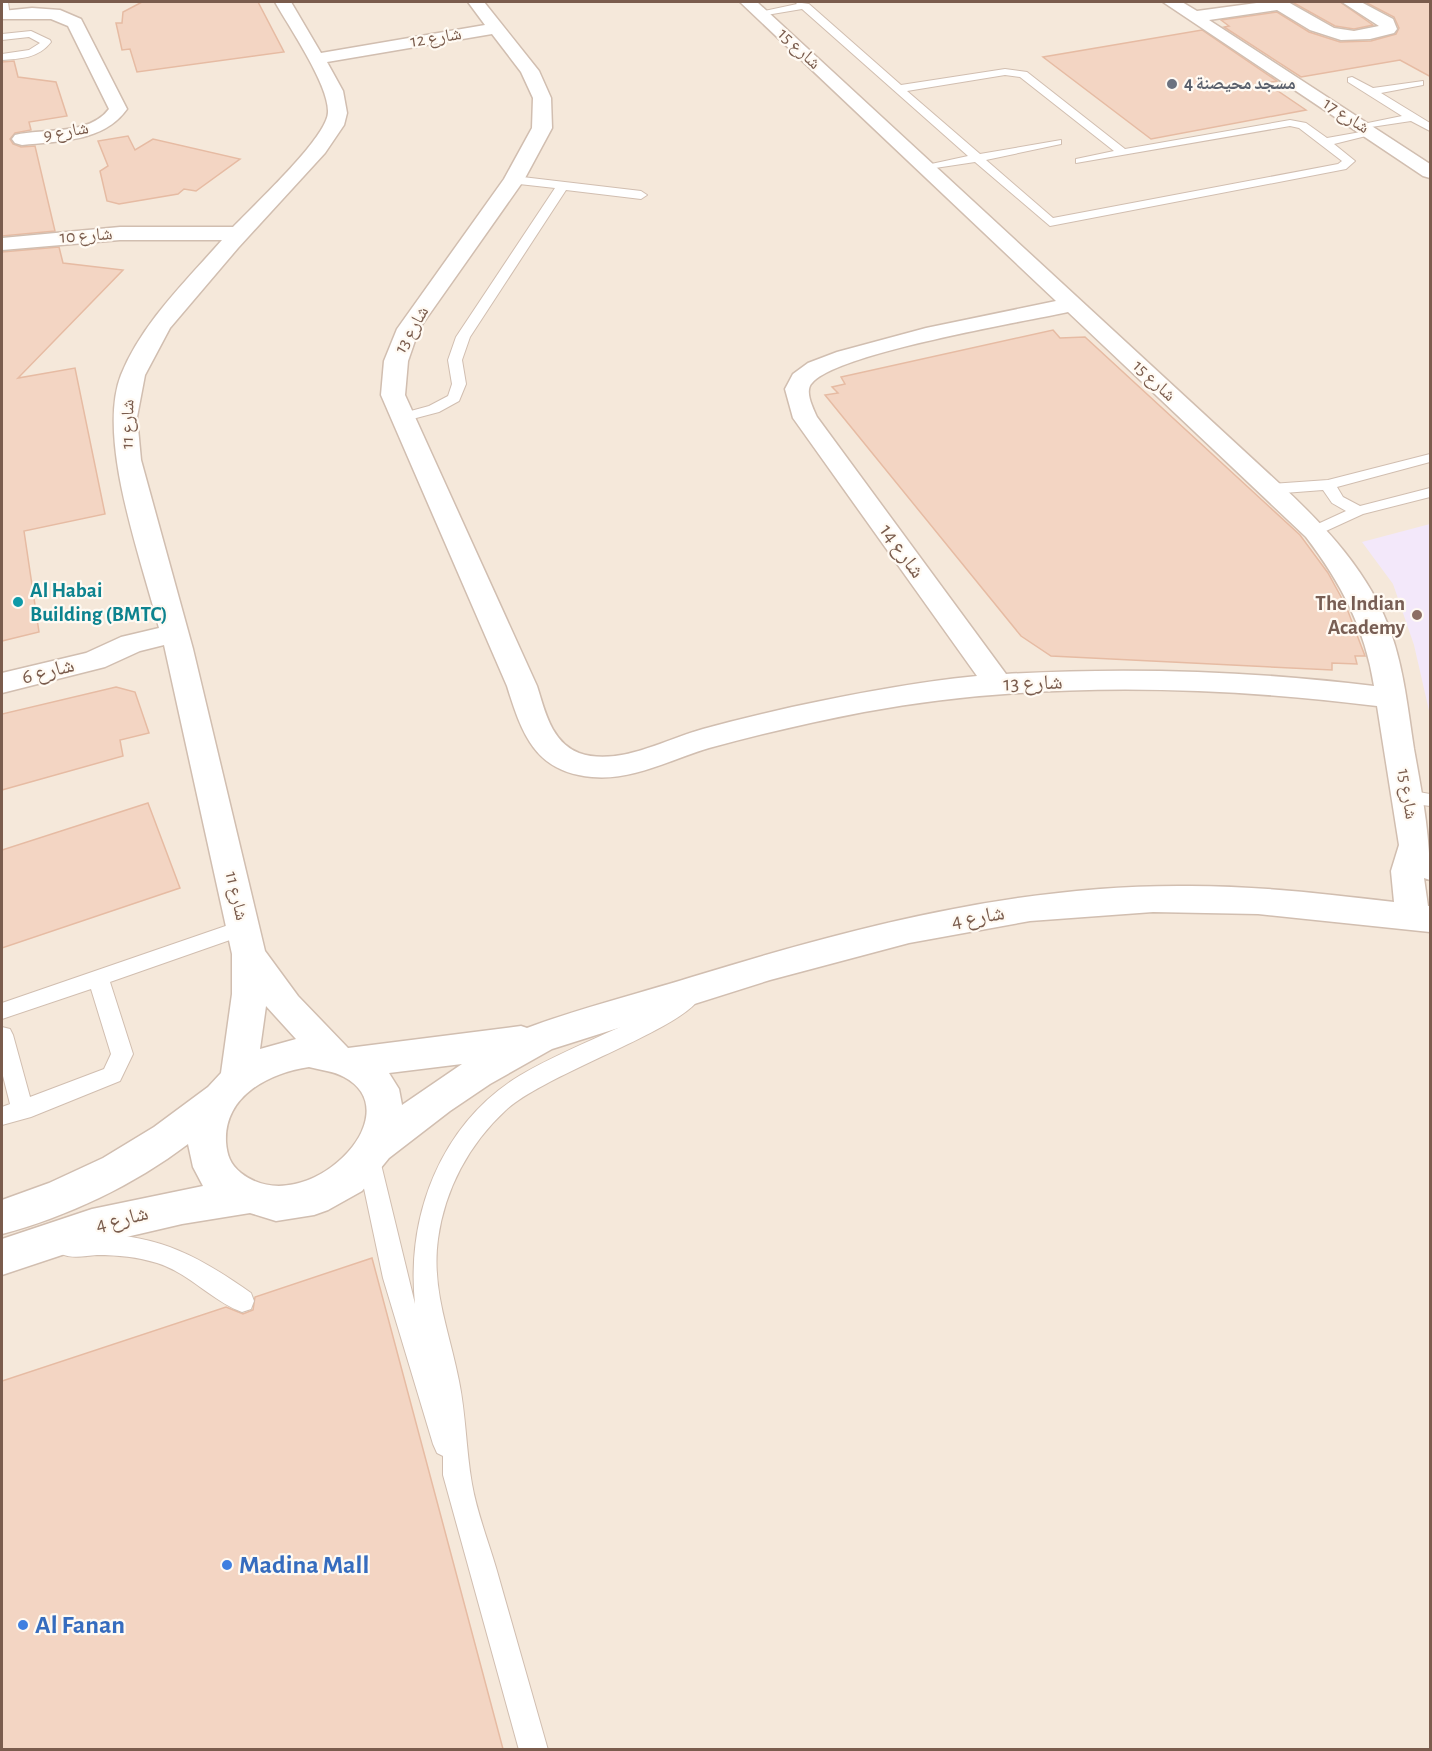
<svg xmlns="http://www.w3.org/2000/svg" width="1432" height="1751" font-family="'Alegreya Sans','Noto Naskh Arabic',sans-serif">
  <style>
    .residential { fill: #f5e8da }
    .education { fill: #f3e8fa }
    .building { fill: #f3d5c3; stroke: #e6bba3; stroke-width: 1.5 }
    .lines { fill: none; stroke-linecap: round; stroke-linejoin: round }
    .lane-casing { stroke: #d1beb0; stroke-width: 2 }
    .street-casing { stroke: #d1beb0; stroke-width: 3 }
    .lane { fill: #fff; fill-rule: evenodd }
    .street { fill: #fff; fill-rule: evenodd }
    .worship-dot { fill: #6b7280; stroke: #fffaf3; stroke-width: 2 }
    .culture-dot { fill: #0f9aa8; stroke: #fffaf3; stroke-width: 2 }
    .education-dot { fill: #8d6e63; stroke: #fffaf3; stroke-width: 2 }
    .shop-dot { fill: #3f7fe0; stroke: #fffaf3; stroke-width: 2 }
    .labels { text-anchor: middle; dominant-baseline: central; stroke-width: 4.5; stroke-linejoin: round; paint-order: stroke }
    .far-street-label { font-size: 18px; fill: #7a5c4d; stroke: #fffaf3 }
    .far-worship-label { font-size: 18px; font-weight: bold; fill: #5b616d; stroke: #fffaf3; text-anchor: start }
    .street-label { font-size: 21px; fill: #7a5c4d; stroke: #fffaf3 }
    .culture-label { font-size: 21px; font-weight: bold; fill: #0d838f; stroke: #fffaf3; text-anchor: start }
    .education-label { font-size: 21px; font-weight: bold; fill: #785e54; stroke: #fffaf3; text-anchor: end }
    .near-shop-label { font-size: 26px; font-weight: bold; fill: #366cbe; stroke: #fffaf3; text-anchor: start }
  </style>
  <rect width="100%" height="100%" fill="#fdf6ec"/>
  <path class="residential" d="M2 2H1430V1749H2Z"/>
  <path class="education" d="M1430 524V715L1414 645 1393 584 1362 542Z"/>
  <path class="building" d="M142 2H258L284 52 137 72 130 49 122 50 116 23H122L123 12Z
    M1292 2H1340L1373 25 1354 29 1335 26Z
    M1365 2H1431V77L1400 60 1301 77 1224 27 1229 26 1221 20 1277 12 1309 32 1340 42 1371 41 1396 34 1399 28 1394 17Z
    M1202 30 1277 81 1266 83 1306 110 1151 139 1043 57Z
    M14 61 18 77 56 82 67 116 29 122 31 130 15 133 10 139 13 144 21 147 35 146 55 231 2 236V62Z
    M128 136 135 150 153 139 240 159 196 191 184 189 178 194 119 204 107 201 100 171 108 166 98 141Z
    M59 247 63 263 123 270 18 378 75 368 105 514 24 531 39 632 2 641V252Z
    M1053 330 1060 338 1085 337 1300 535 1328 573 1346 606 1365 656H1355L1357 664 1332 663V670L1051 656 1021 636 825 395 838 393 832 387 845 384 841 377Z
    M116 687 135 692 149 733 120 740 123 756 2 790V714Z
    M148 803 180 888 2 948V850Z
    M372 1258 503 1749H2V1381L226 1307 243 1314 253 1310 255 1297Z"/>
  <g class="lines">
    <defs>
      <path id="lane" d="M2 2H8L10 17 2 16Z
        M795 2 809 4 901 85 1005 69 1027 72 1125 149 1290 120 1306 123 1327 138 1372 130 1378 133 1334 144 1355 161 1346 169 1050 226 975 162 922 170V166L968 156 802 9 760 16 755 13 797 4ZM1005 75 1020 77 1114 151 1076 159V163L1290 126 1299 128 1342 161 1338 164 1053 218 986 160 1061 144V140L980 154 907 91Z
        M31 31 50 40 51 42C39 58 20 59 2 60V54L29 50 40 43 29 37 2 40V34Z
        M1352 77 1373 88 1423 81V85L1381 93 1430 123V131L1411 121 1358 129V125L1402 116 1348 82V78Z
        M514 176 641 191 647 195 641 199 566 190 470 337 462 360 466 384 459 401 439 412 401 422 396 421 394 418 396 415 429 406 448 396 452 384 448 360 456 337 555 188 510 183V177Z
        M1430 454V462L1337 487 1343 497 1360 506 1430 488V497L1363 514 1315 536 1309 534 1307 531 1309 528 1346 511 1332 503 1323 490 1271 494 1263 489 1271 484 1328 480Z
        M1407 790 1430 794V806L1400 802 1398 797 1400 792Z
        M243 920 250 923 253 928 250 933 110 982 133 1054 120 1081 31 1117 2 1125V1107L10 1104 2 1072V1027L10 1029 13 1035 30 1097 104 1069 111 1054 91 989 2 1019V1003Z
        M690 989 697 991 700 997C684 1029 545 1074 506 1110 469 1144 445 1189 438 1239 431 1290 450 1333 459 1381 466 1415 466 1450 472 1484 477 1513 489 1543 497 1571 514 1631 531 1690 548 1750H519L443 1475V1456L437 1453 433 1444 383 1278 358 1160 361 1153 369 1150 377 1153 380 1160 415 1304C406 1215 441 1124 519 1076 551 1057 585 1043 618 1028 641 1017 668 996 690 989Z
        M96 1234C160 1235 200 1257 251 1293L254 1301 251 1309 242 1312C212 1301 189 1273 157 1263 138 1257 118 1255 97 1255 85 1256 73 1259 61 1254L57 1247 61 1240Z"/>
      <path id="street" d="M275 2H291L321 53 485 25 468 2H484L539 71 551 98 552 128 524 180 419 329 408 361 405 395 537 686C545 711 551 742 579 753 618 767 666 739 703 729 732 721 762 714 792 707 853 694 915 682 977 676L793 418 785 389 793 374 808 363 837 352 926 328 1056 301 740 2H757L1280 484C1325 526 1370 573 1391 633 1404 670 1408 710 1414 749 1422 793 1430 835 1430 880L1424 878 1428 906H1430V932L1258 914 1153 912 1030 921 909 943 770 980 552 1049 490 1084 450 1111 389 1158 362 1191 328 1210 314 1215 276 1221 250 1213 182 1224 92 1245 2 1275V1239L92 1209 203 1186 193 1167 188 1144C134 1185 67 1217 2 1234V1200L49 1183 103 1158 154 1127 208 1087 221 1073 232 994V954L164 645 140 651 105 667 2 693V673L86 653 121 637 159 628C142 561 96 439 121 375 142 323 186 281 222 240H120L2 250V238L120 227H233C252 207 328 137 328 112 329 85 289 27 275 2ZM492 34 521 72 533 98 532 128 504 179 397 329 384 361 381 395 507 686C522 734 535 772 592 777 632 781 672 759 709 748 760 734 812 722 864 712 1032 681 1208 685 1377 706L1399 845 1391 871 1394 902C1326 894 1258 886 1190 886 1019 884 854 927 692 977 637 994 580 1008 527 1028L521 1026 348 1048 298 996 265 951 193 649 141 460 137 417 145 375 170 328 238 248 325 153 344 125 347 113 343 91 327 62ZM1068 312 1306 537C1341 583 1365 628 1374 686 1252 671 1128 667 1006 674L817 417C813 408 804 391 812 383 837 353 1022 322 1068 312ZM266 1006 296 1039 260 1049ZM462 1064 402 1105 399 1089 389 1073ZM309 1067C320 1070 334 1071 344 1077 414 1114 305 1223 241 1173 230 1164 227 1155 226 1142 224 1095 270 1073 309 1067Z
        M1163 2H1182L1197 11 1264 2H1288L1334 28 1354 31 1379 26 1342 2H1361L1393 19 1397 29 1394 33 1370 39 1341 40 1310 30 1277 10 1209 20 1430 164V178L1423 176Z
        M32 8 60 10 81 19 127 109C104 142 59 141 22 145L15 143 12 139 15 135C44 128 89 136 109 109L68 26 51 19H2V11Z"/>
    </defs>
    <use href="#lane" class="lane-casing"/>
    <use href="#street" class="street-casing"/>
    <use href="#lane" class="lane"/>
    <use href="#street" class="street"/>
  </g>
  <circle class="worship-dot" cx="1172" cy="84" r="6"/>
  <circle class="culture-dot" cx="18" cy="602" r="6"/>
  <circle class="education-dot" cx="1417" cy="615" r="6"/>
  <g class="shop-dot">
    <circle cx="227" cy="1565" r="6"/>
    <circle cx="23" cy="1625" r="6"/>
  </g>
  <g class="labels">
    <g class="far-street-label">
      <text transform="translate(436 38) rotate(-9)">شارع 12</text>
      <text transform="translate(799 49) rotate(43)">شارع 15</text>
      <text transform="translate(1346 116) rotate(33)">شارع 17</text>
      <text transform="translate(66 132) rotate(-10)">شارع 9</text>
      <text transform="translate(86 236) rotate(-4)">شارع 10</text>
      <text transform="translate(412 330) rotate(-60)">شارع 13</text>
      <text transform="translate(1154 381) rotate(43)">شارع 15</text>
      <text transform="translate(128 424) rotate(-89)">شارع 11</text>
      <text transform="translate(1407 794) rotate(81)">شارع 15</text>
      <text transform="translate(236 896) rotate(77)">شارع 11</text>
    </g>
    <g class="far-worship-label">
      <text x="1184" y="84">مسجد محيصنة 4</text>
    </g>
    <g class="street-label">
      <text transform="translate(902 551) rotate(54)">شارع 14</text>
      <text transform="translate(48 671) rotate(-14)">شارع 6</text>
      <text transform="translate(1033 683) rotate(-2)">شارع 13</text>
      <text transform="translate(978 917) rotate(-10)">شارع 4</text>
      <text transform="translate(122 1219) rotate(-14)">شارع 4</text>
    </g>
    <g class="culture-label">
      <text x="30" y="590">Al Habai<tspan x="30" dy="24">Building (BMTC)</tspan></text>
    </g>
    <g class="education-label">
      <text x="1405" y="603">The Indian<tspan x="1405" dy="24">Academy</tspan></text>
    </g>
    <g class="near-shop-label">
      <text x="239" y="1565">Madina Mall</text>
      <text x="35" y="1625">Al Fanan</text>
    </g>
  </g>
  <rect width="1432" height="1751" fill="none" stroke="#7a5c4d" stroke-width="6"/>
</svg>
